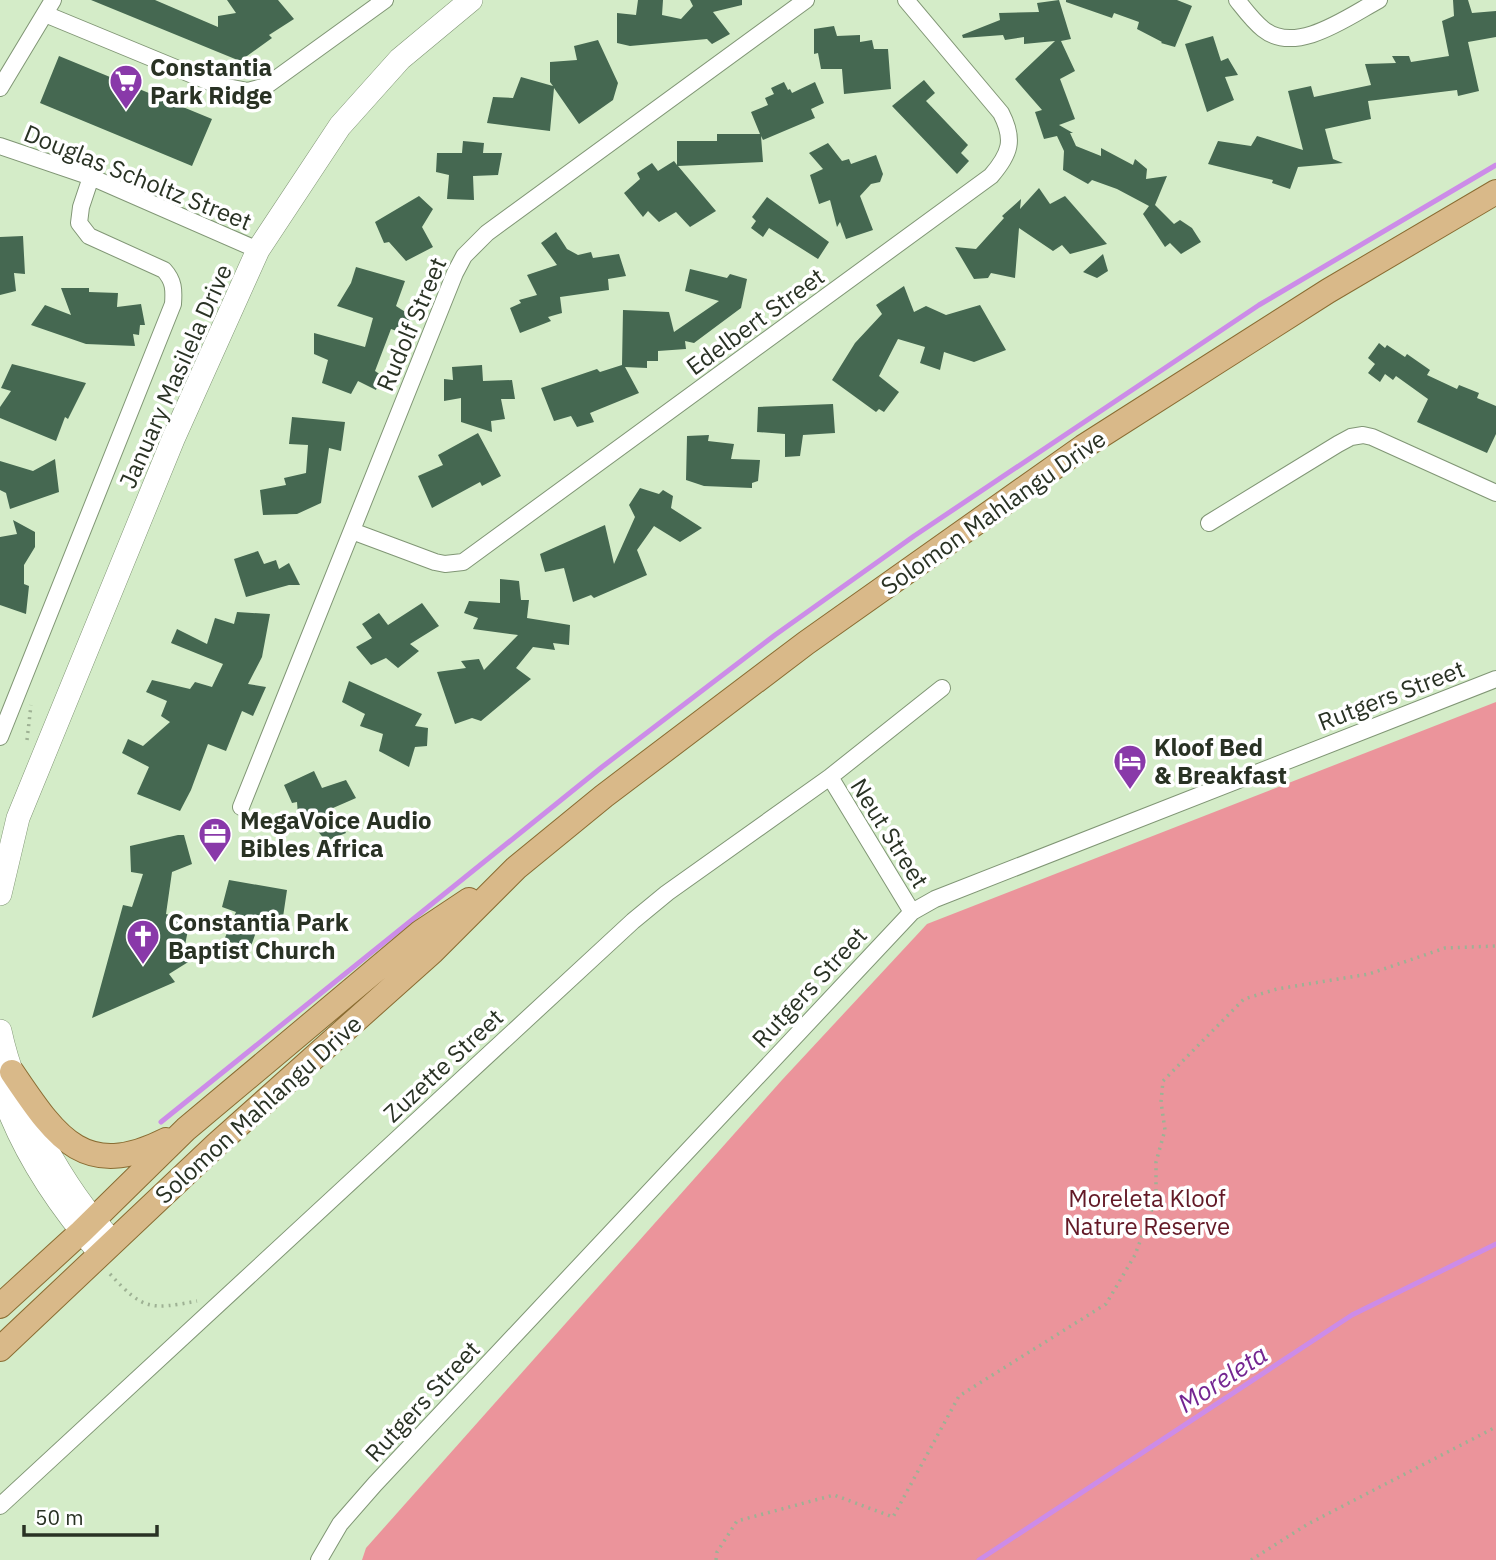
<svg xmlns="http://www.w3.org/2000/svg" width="1496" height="1560" font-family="'IBM Plex Sans',sans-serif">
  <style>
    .green { fill: #eb949b }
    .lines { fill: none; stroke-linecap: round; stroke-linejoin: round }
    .stream { stroke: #cc8ce8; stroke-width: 5 }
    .building { fill: #456851 }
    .minor-casing { stroke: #809675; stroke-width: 18 }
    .secondary-casing { stroke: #809675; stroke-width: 24 }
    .primary-casing { stroke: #8a6c32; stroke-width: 26 }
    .path { stroke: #9eb194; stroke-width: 3.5; stroke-dasharray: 2 5; stroke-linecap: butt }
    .minor { stroke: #fff; stroke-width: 16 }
    .secondary { stroke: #fff; stroke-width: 23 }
    .primary { stroke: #d9b989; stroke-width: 24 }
    .labels { text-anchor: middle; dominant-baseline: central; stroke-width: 7; stroke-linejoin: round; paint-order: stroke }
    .poi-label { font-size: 24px; font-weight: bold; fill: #293224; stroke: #fff; text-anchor: start }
    .street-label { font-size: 24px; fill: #293224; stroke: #fff }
    .park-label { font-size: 24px; fill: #631926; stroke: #fff }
    .water-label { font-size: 26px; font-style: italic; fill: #742591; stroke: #fff }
  </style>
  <rect width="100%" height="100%" fill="#d4ecc8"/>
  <path class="green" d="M1496 702V1560H362L366 1548 782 1080 927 924Z"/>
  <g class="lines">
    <path class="stream" d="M161 1122 602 767 775 635 914 536 1259 305 1496 165
      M979 1560 1352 1315 1496 1244"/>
  </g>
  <path class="building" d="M91 0H155L218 27V16L236 13 227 0H278L294 19 269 35 272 38 240 61Z
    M638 0H663L662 15 681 19 693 6 690 0H742V5L713 12 730 34 712 44 707 39 630 46 617 43V13L636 15Z
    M1059 0 1071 39 1061 41 1075 71 1060 79 1075 119 1059 125 1073 133H1070L1076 146 1101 156V148L1133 165 1135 159 1147 169 1146 179 1167 176 1155 205 1174 224 1180 220 1192 228 1201 242 1181 254 1170 243 1165 247 1143 214 1149 206 1117 189 1092 180 1088 184 1063 170 1064 151 1057 136 1044 139 1035 112 1042 110 1015 79 1055 41 1024 44V37L1005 40 1003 35 963 38 962 35 1000 20 999 13 1039 12 1037 3Z
    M1066 0H1177L1192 6 1175 47 1161 43 1162 42 1137 29 1139 22 1114 13 1112 18 1066 2Z
    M1453 0H1468L1472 13 1496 11V37L1468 42 1479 91 1458 96 1457 90 1368 101 1371 119 1325 129 1333 159 1343 163 1298 167 1290 189 1272 183 1273 180 1208 164 1218 141 1251 146 1257 136 1303 150 1288 91 1311 86 1314 97 1371 85 1365 64 1396 63 1392 56H1409L1411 62 1449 56 1442 21 1454 16Z
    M834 26 837 36 860 35V42L872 40 874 49H888L891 89 844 94 842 69H821L818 53 814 54V29Z
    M1213 36 1221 61 1228 58 1238 75 1225 77 1234 100 1207 112 1185 44Z
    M598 40 618 83 613 100 579 124 554 88 550 131 487 123 493 97 513 98 521 77 553 86 550 82V62L577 60 574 46Z
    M59 56 212 119 192 166 40 103Z
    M924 80 935 93 926 101 968 145 961 153 969 161 957 174 892 106Z
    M784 82 788 90 790 89 792 93 815 82 824 103 811 109 815 118 763 140 761 136 763 162 678 166 716 211 690 227 676 212 659 222 648 211 643 217 624 193 640 179 637 173 652 163 658 171 674 161 677 165V141H717V134H760L751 112 768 105 765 98 774 94 771 88Z
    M463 141 484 143 483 153H502L498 175 473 176 474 200 447 199 449 175 436 172 437 153H462Z
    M828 143 842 161 849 159 851 164 876 155 883 174 880 182 871 184 860 196 873 230 846 239 840 222 837 227 830 200 819 204 810 175 823 169 809 153Z
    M1039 188 1050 204 1065 196 1107 244 1070 254 1062 245 1053 251 1019 228 1015 278 991 273 988 278 974 279 955 247 976 249 1004 218 1002 216 1021 199 1020 209Z
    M419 196 433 209 422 227 433 247 406 261 389 242 384 243 375 222Z
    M767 197 829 242 818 259 769 228 763 237 751 228 756 221 752 217Z
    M556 232 567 249 578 255 591 252 593 258 619 254 626 276 608 279 609 290 560 297 562 313 548 317 551 321 520 333 510 308 521 303 519 300 537 295 527 275 557 265 541 243Z
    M23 236 25 274 14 273 16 291 0 295V237Z
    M1103 254 1108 271 1097 278 1083 272Z
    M356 267 405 281 396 306 410 315 408 335 391 329 375 371 381 375 376 390 358 381 351 394 322 383 328 360 314 354V333L365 347 373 318 337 306 351 283Z
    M690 269 727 278 730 274 747 279 741 308 694 343 685 341 686 349 658 351V361H647V368L625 367 639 393 590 413 594 422 577 427 571 416 554 421 541 388 597 369 600 372 622 365 623 310 669 312 674 332 719 301 685 291Z
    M904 286 914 312 926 306 946 315 980 305 1006 350 974 362 944 352 940 370 920 363 925 347 898 339 879 376 899 392 884 412 879 409 876 412 832 380 855 343 882 314 876 305Z
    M61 288H89V292L118 293 117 307 141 304 145 325H140L139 335 133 334 135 346 86 344 31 325 45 305 71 315Z
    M1379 343 1385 348 1387 345 1405 357 1407 354 1430 370 1427 375 1457 389 1459 385 1479 393 1477 398 1496 406V434L1487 453 1417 422 1428 399 1396 376 1393 380 1385 374 1380 382 1368 373 1375 364 1368 358Z
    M12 364 86 383 68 419 65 417 56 441 0 418V407L11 391 1 388Z
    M482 365 483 381 512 380 515 399H501L505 419 491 421 492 432 461 422V398L444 401V379L453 380 452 367Z
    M833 404 835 433 803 435 800 456 785 457V434L757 432 758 407Z
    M292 417 345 422 341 451 329 448 321 503 297 514 263 515 260 490 286 485 284 478 306 473 308 445 289 444Z
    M478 433 501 476 482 486 480 482 432 508 418 476 443 465 438 455Z
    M709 435 708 441 734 444 731 459 760 460 758 481 752 483V488L704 486 686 480 687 436Z
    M55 459 59 492 10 509 6 493 0 490V461L33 471Z
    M640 488 659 494 663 490 673 496 671 508 702 528 680 542 654 526 637 550 647 575 594 598 591 595 573 602 564 568 545 572 540 554 605 525 614 564 635 517 629 505Z
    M13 520 35 532V547L24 565V584L29 586 26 614 0 605V537L17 534Z
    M258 551 264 564 276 560 279 569 289 563 300 585H289L246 597 234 559Z
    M500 579 519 581 521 600H529L527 618 570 625 569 645 553 643 555 650 533 647 516 668 531 679 481 721 472 718 455 724 437 672 466 668 461 661 479 659 484 670 518 635 473 629 478 618 464 613 469 601 500 603Z
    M422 603 439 626 410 644 419 651 398 668 386 658 371 665 356 647 372 638 362 624 379 613 388 625Z
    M237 612 270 614 262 657 248 684 266 687 253 716 242 711 226 751 208 744 191 790 180 811 137 794 149 767 122 753 128 739 143 746 170 722 161 716 167 701 146 692 152 680 190 689 195 682 212 687 223 664 171 643 177 629 207 644 215 618 234 624Z
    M349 681 422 714 415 726 428 728 427 746 415 747 409 767 379 751 383 734 360 726 365 714 342 702Z
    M314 771 322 788 346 780 356 798 333 808 346 833 326 841 315 828H299L297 802 292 803 284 785Z
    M178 835H184L192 864 172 872 166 914 190 920 184 950 193 959 169 974 175 982 92 1018 123 905 132 907 143 874 131 872 130 846Z
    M229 880 287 890 283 917 258 916 256 932 250 949 224 940 236 912 222 907Z"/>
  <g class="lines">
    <defs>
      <path id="minor" d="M1237 0C1245 10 1253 21 1263 29 1296 56 1349 16 1379 0
        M45 14 217 85 248 91 266 86 385 0
        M0 88 53 0
        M0 146 91 177 258 250
        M1209 523 1338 444 1351 437 1363 435 1372 437 1496 493
        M352 531 435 562 445 564 463 562 991 176C1010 154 1015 140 1001 113L906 0
        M0 737 173 304C174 290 174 281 164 270L89 236 79 223 81 207 91 177
        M830 777 912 912
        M241 807 455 273 464 256 487 233 806 0
        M0 1506 633 921 667 893 830 777 942 688
        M319 1560 340 1524 375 1484 912 912 935 899 1496 679"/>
      <path id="secondary" d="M0 894 18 818 174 437 258 250 340 126 400 59 471 0
        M0 1031C15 1102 63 1189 113 1242
        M0 1086C20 1148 58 1205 100 1253"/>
      <path id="primary" d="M12 1072C55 1135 83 1182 166 1140
        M0 1306 81 1232 186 1129 421 932 469 900
        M0 1349 216 1145 432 952 516 868 604 796 806 643 1083 447 1328 291 1496 192"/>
    </defs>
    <use href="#minor" class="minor-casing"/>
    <use href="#secondary" class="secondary-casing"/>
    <use href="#primary" class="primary-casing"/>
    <path class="path" d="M27 740 31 705
      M110 1274C143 1310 150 1310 197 1301
      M716 1560 717 1552 737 1521 834 1495 893 1517 959 1396 1106 1304 1135 1255 1156 1198V1162L1165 1130 1161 1102 1163 1081 1244 999 1277 989 1369 974 1445 948 1496 946
      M1251 1560 1308 1524 1496 1427"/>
    <use href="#minor" class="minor"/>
    <use href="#secondary" class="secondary"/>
    <use href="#primary" class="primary"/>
  </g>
  <defs>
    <symbol id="supermarket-pin" viewBox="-11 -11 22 30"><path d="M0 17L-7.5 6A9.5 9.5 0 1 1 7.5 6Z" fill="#8939a9" stroke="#fff"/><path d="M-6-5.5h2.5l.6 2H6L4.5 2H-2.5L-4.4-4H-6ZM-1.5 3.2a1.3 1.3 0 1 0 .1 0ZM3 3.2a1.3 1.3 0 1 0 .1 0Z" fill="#fff"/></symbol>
    <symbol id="hotel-pin" viewBox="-11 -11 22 30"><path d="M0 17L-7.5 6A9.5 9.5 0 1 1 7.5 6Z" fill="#8939a9" stroke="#fff"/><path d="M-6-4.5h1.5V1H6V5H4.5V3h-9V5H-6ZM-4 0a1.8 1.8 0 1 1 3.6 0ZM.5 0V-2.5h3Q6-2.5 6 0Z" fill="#fff"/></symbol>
    <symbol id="office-pin" viewBox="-11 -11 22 30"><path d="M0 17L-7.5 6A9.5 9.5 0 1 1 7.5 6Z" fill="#8939a9" stroke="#fff"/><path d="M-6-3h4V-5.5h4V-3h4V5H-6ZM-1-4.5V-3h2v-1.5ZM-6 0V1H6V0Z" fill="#fff"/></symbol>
    <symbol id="church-pin" viewBox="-11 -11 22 30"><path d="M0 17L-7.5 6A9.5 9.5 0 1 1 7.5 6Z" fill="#8939a9" stroke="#fff"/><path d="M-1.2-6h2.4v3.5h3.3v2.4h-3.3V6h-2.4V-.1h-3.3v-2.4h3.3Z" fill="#fff"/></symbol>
  </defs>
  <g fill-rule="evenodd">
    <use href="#supermarket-pin" x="107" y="62" width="38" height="52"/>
    <use href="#hotel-pin" x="1111" y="742" width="38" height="52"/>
    <use href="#office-pin" x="196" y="815" width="38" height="52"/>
    <use href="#church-pin" x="124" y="917" width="38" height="52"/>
  </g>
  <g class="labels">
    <g class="poi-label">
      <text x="150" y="67">Constantia<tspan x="150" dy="28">Park Ridge</tspan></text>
      <text x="1154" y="747">Kloof Bed<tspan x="1154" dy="28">&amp; Breakfast</tspan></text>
      <text x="240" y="820">MegaVoice Audio<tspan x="240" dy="28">Bibles Africa</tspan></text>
      <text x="168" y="922">Constantia Park<tspan x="168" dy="28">Baptist Church</tspan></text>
    </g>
    <g class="street-label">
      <text transform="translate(138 177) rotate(22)">Douglas Scholtz Street</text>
      <text transform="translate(755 321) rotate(-36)">Edelbert Street</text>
      <text transform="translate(411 324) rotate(-67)">Rudolf Street</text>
      <text transform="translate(175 376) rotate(-66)">January Masilela Drive</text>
      <text transform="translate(993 512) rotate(-35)">Solomon Mahlangu Drive</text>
      <text transform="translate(1391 695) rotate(-21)">Rutgers Street</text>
      <text transform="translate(890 833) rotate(58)">Neut Street</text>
      <text transform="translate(809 987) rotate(-47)">Rutgers Street</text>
      <text transform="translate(443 1065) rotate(-43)">Zuzette Street</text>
      <text transform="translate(258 1109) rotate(-42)">Solomon Mahlangu Drive</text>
      <text transform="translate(422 1401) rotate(-47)">Rutgers Street</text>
    </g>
    <g class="park-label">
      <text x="1147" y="1198">Moreleta Kloof<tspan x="1147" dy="28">Nature Reserve</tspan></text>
    </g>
    <g class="water-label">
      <text transform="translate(1222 1378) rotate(-33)">Moreleta</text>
    </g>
  </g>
  <path d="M24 1525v10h133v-10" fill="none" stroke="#293224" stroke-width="3.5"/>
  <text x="35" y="1525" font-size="21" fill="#293224" stroke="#ffffff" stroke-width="5" paint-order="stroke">50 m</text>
</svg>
